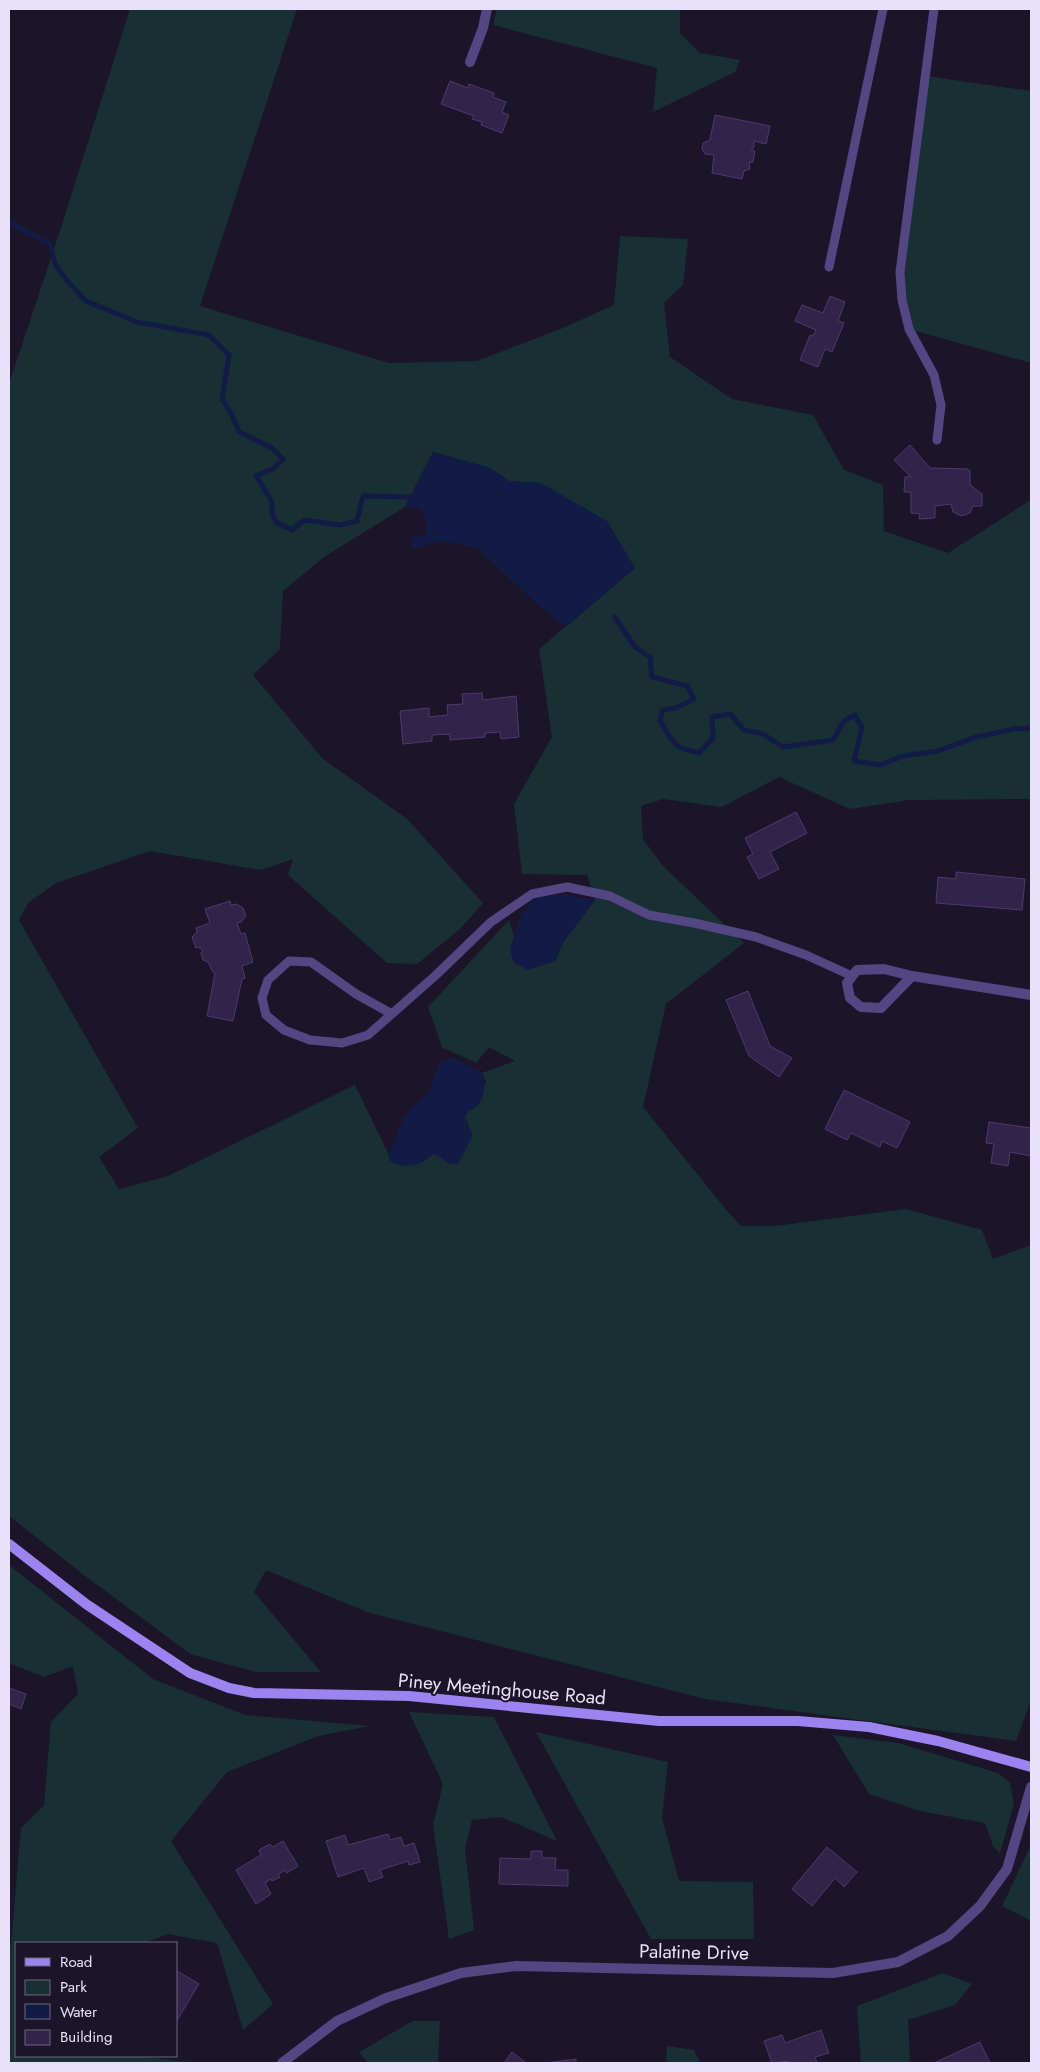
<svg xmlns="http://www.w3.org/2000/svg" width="1040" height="2072" font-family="Jost,sans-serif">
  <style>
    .green { fill: #182f33; fill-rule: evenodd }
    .water { fill: #121b45 }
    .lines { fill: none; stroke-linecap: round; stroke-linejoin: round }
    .stream { stroke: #121b45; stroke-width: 5 }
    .building { fill: #322348; stroke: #4e3871 }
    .lane { stroke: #534683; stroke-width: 9 }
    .street { stroke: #534683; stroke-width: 10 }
    .secondary { stroke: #9b84f0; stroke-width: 10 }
    .labels { text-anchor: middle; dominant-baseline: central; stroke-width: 4; stroke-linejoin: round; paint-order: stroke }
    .street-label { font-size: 19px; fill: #e9e1fb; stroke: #1c152a }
  </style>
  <rect width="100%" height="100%" fill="#1c152a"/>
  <path class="green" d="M130 9H297L200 306 389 363 477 361 563 328 614 305 620 236 688 239 683 285 664 303 670 357 732 399 813 415 844 470 883 485 884 531 948 553 1031 500V799L909 800 850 809 779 777 722 807 663 799 641 806 643 839 663 866 744 943 666 1004 643 1107 728 1212 741 1226H775L906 1209 982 1230 993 1259 1031 1245V1700L1016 1741 705 1699 367 1612 266 1570 254 1592 321 1672H256L190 1654 84 1575 9 1516V384L58 237ZM433 452 490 468 509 481 536 483 635 568 539 649 552 737 514 804 522 874 587 875 595 900 564 941 555 961 511 950 515 938 509 920 428 1007 442 1047 476 1063 489 1047 515 1061 482 1073 486 1082 476 1107 468 1111 464 1118 469 1124 437 1156 434 1153 421 1162 390 1161 389 1155 355 1085 168 1176 119 1189 99 1157 138 1128 19 920 28 903 56 883 150 851 261 870 293 859 288 875 387 963 417 964 460 929 483 903 407 819 323 759 253 675 280 649 283 591 324 557 405 507Z
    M497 9H680V33L700 53 740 60 735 72 653 112 657 68 493 25Z
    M926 76 1031 91V363L909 329 900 272Z
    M9 1565 153 1679 245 1715 370 1726 318 1736 227 1772 171 1841 273 2004 243 2030 217 1943 168 1934 144 1943H16V2056H135L198 2063H9V1947L11 1945 21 1828 44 1805 51 1722 78 1694 73 1666 44 1677 9 1663Z
    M409 1712 494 1717 557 1841 501 1817 472 1820 465 1849 474 1930 449 1939 433 1825 443 1784Z
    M536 1732 668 1762 662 1818 679 1881 753 1882 754 1939H651Z
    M833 1735 898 1743 998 1773 1010 1783 1014 1804 1000 1853 993 1846 985 1823 920 1811 869 1794Z
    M1031 1845V1921L1002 1906Z
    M943 1973 972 1984 955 2005 908 2020 910 2063H861L857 2006Z
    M413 2021H440L438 2063H368L359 2052Z
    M667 2046 694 2050 700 2063H666Z"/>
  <path class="water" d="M433 452 490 468 509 481 541 483 607 521 635 568 566 627 537 604 477 548 444 541 412 549 411 537 425 535 427 521 421 509 405 507Z
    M552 895H565L595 900 564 941 555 961 528 970 514 963C513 960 511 955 511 952 510 942 522 910 530 903 535 897 545 896 552 895Z
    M452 1057 482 1073C486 1083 485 1098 476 1107 471 1111 468 1111 464 1117L473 1135 458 1164H449L434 1153C423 1167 403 1169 390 1161L389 1155 403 1119 413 1106 427 1095 440 1062Z"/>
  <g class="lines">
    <path class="stream" d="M9 222 50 244 55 264 69 283 86 301 137 322 209 335 229 355 222 399 231 413 239 432 272 448 283 459 273 469 256 476 272 502V514L277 523 292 530 304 520 340 525 357 521 363 496 410 497
      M615 617 635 647 650 657 652 677 687 686 694 699 676 708 663 710 660 720C673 743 673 748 699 753L713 738 712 717 730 714 744 730 763 734 783 747 833 740 844 721 855 715 862 727 854 761 880 765 903 756 938 751 976 737 1015 729 1031 728"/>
  </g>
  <path class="building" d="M450 81 468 88 469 84 494 93 493 97 506 102 502 112 509 115 502 133 481 125 482 122 472 119 474 116 441 104Z
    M715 115 770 126 766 144 754 141V147L751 150 755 151 753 162H749L750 169 744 171 742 179 712 173 714 155 705 154 702 149 703 143 710 140Z
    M830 296 845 302 838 321 844 323 832 352 825 349 818 367 800 360 810 335 813 336 816 330 795 321 802 305 823 313Z
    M910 445 930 468 967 469 970 471V485L982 494V506H973L970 513 961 516 953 512 951 504 935 506V518L919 519 920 514 911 513V492H904L905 477H911L894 460Z
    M482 693 483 700 516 696 519 737 501 739 500 732 485 733V737L450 740V734L432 735V741L403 744 400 711 429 708V717L448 715 447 705 463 704 462 694Z
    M796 812 807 833 770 852 779 869 759 879 747 857 753 854 745 838Z
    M956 872 1025 879 1022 910 936 903 938 877 956 879Z
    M230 901 231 905 236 904 243 908 246 916 241 922 237 923 241 934 245 933 253 962 242 966 245 978 242 979 233 1021 207 1016 215 973 213 972 208 962 203 960 201 953 203 950 198 947 196 948 192 937 197 932 196 928 210 923 205 909Z
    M748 991 770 1046 792 1058 779 1077 749 1056 726 1000Z
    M844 1090 910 1122 897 1148 882 1141 880 1147 851 1133 847 1140 825 1129Z
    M989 1122 1031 1128V1156L1010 1152 1008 1166 991 1163 994 1144 986 1143Z
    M9 1688 26 1694 21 1709 9 1704Z
    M388 1834 390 1840 401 1837 404 1846 414 1843 420 1862 409 1865 408 1861 380 1870 383 1877 369 1882 364 1868 338 1877 326 1841 345 1835 348 1845Z
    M283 1841 298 1866 287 1873 285 1870 278 1875 280 1877 272 1881 271 1879 265 1883 271 1894 256 1904 236 1870 261 1855 259 1850 270 1844 273 1847Z
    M827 1847 857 1872 844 1887 835 1878 812 1906 792 1889Z
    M531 1851H542V1858H556L555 1870H568V1886L499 1884 500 1858 531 1859Z
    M177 1971 199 1984 176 2022V1973Z
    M821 2030 829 2053 815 2057 817 2063H790L789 2061 772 2063 764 2041 782 2035 785 2043Z
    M980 2042 990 2063H934Z
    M512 2052 526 2063H504Z
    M576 2059V2063H545Z"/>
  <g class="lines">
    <path class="lane" d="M934 9 900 272 902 300 909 329 934 375 941 405 937 440
      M829 267 883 9
      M392 1014 356 994 311 962 289 961 268 980 262 998 266 1015 284 1030 310 1040 342 1043 368 1035 436 975 491 922 532 894 567 887 610 896 649 915 694 923 756 937 806 955 852 976"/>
    <path class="street" d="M470 62 483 28 487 9
      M912 976 881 1008 861 1007 850 998 847 983 857 970 884 969 912 976 1031 995
      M282 2063 337 2021 386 1998 461 1973 516 1966 833 1973 898 1962 948 1936 980 1906 1007 1869 1031 1787"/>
    <path class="secondary" d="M9 1544 86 1604 190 1673 229 1688 254 1693 409 1696 659 1721H798L869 1727 938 1741 1031 1767"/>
  </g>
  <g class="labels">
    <g class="street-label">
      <text transform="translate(502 1689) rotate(5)">Piney Meetinghouse Road</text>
      <text transform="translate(694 1952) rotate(1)">Palatine Drive</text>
    </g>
  </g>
  <rect width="1040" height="2072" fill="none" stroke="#e9e1fb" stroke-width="20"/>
  <rect x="15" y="1942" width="162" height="115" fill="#1c152a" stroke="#6e677e"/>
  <rect x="25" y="1958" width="25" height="8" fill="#9b84f0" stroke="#6e677e"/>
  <text x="60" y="1967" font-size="15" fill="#e9e1fb">Road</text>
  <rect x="25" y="1980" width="25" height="15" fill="#182f33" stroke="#6e677e"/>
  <text x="60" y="1992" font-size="15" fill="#e9e1fb">Park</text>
  <rect x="25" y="2004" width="25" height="15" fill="#121b45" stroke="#6e677e"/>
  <text x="60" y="2017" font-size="15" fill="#e9e1fb">Water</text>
  <rect x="25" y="2030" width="25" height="15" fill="#322348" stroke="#6e677e"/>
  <text x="60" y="2042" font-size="15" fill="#e9e1fb">Building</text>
</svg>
